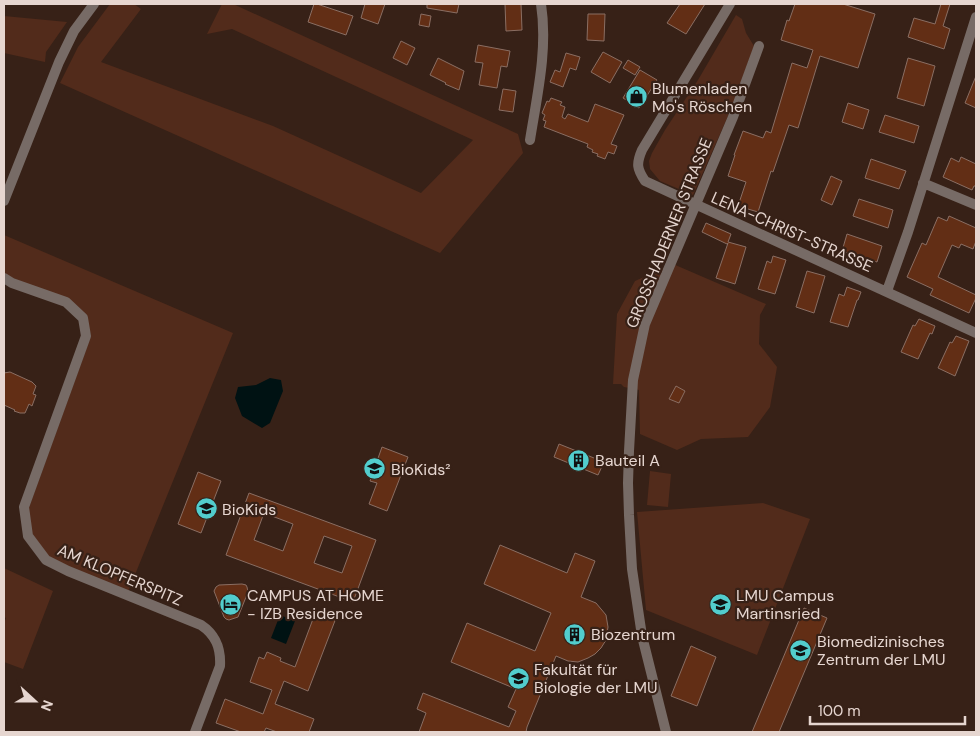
<svg xmlns="http://www.w3.org/2000/svg" width="980" height="736" font-family="'DM Sans',sans-serif">
  <style>
    .green { fill: #522b1b }
    .water { fill: #001213 }
    .building { fill: #622e15; stroke: #8a6e63; fill-rule: evenodd }
    .lines { fill: none; stroke-linecap: round; stroke-linejoin: round }
    .street { stroke: #776b66; stroke-width: 10 }
    .labels { text-anchor: middle; dominant-baseline: central; stroke-width: 4.5; stroke-linejoin: round; paint-order: stroke }
    .poi-label { font-size: 16px; fill: #e6d6d0; stroke: #372117; text-anchor: start }
    .street-label { font-size: 16px; fill: #e6d6d0; stroke: #372117 }
  </style>
  <rect width="100%" height="100%" fill="#372117"/>
  <path class="green" d="M110 4H134L141 9 101 62 273 126 421 193 473 140 232 29 207 34 222 4H233L518 134 523 153 440 253 60 83 78 47Z
    M736 15 742 19 746 33 754 46 732 107 693 195 660 181 650 169 649 161 652 153 665 130 698 80Z
    M4 16 67 22 46 52 45 62 4 53Z
    M4 235 233 333 128 592 48 557 31 534 28 510 91 336 86 316 4 275Z
    M673 264 766 304 760 315 759 344 777 367 770 407 748 437 701 439 677 450 640 434 639 390 624 387 621 384H613L617 314 635 281Z
    M650 471 671 474 668 507 647 505Z
    M763 503 810 519 757 655 646 610 637 512Z
    M4 568 53 591 23 669 4 662V623L6 618 4 617Z"/>
  <path class="water" d="M270 378 281 380 283 391 270 423 262 428 242 416 235 398 238 387 256 385Z
    M280 615 295 621 286 644 271 638Z"/>
  <path class="building" d="M314 4H317L353 16 346 35 308 22Z
    M365 4H385L378 24 361 18Z
    M427 4H459L457 13 427 8Z
    M505 4H521L522 30 506 31Z
    M680 4H705L686 34 667 23Z
    M795 4H843L875 14 858 68 820 56 798 128 789 125 773 172 771 171 758 212 738 206 746 182 728 176 735 155H734L743 131 763 138 766 131 771 133 792 63 807 68 813 50 781 40 787 20 789 21Z
    M941 4H950L943 26 950 29 944 49 908 37 914 18 935 24Z
    M421 14 431 16 429 27 419 25Z
    M588 14H605L604 41 587 40Z
    M401 41 415 48 407 65 393 58Z
    M478 45 510 51 507 67 501 66 497 88 479 85 483 63 475 62Z
    M603 52 622 62 610 83 591 72Z
    M566 53 580 57 576 70 570 68 563 87 550 82 555 70 560 72Z
    M438 58 464 71 459 90 445 84 446 83 430 75Z
    M908 58 935 66 924 106 897 98Z
    M628 60 640 67 635 75 623 68Z
    M640 70 657 80 639 108 623 98Z
    M976 76V108L965 103Z
    M503 89 516 91 513 112 499 110Z
    M551 98 562 102 560 105 565 107 562 117 565 119 568 114 588 122 595 104 624 115 611 144 617 146 614 154 608 152 605 159 597 156 598 154 592 152 593 150 587 147 588 144 544 127 546 121 543 120 545 115 542 113 547 101 549 102Z
    M848 103 869 110 863 129 842 122Z
    M885 115 919 126 914 143 879 132Z
    M961 157 976 164V186H974L972 190 943 177 951 158 959 162Z
    M871 159 906 171 899 189 865 178Z
    M831 176 842 181 832 205 821 200Z
    M859 199 893 210 888 228 853 216Z
    M949 216 976 228V241L973 249 961 244 959 248 952 245 938 277 976 295V298L969 313 930 295 933 289 907 277 922 243 926 245 938 217 947 221Z
    M706 223 731 234 728 242 746 247 735 284 716 278 728 243 727 244 702 232Z
    M847 234 882 246 877 262 842 251Z
    M773 256 786 260 775 294 758 289 767 261 771 263Z
    M807 271 825 276 814 313 796 307Z
    M847 287 861 292 858 300H857L848 327 830 322 839 294 844 296Z
    M919 319 935 326 932 334 930 333 918 359 901 352 913 325 915 326Z
    M956 336 969 341 955 376 938 368 950 342 952 343Z
    M10 372 32 382 36 386 33 394 36 395 32 406 29 404 25 413H20L14 411 15 410 4 405V373Z
    M676 386 685 391 679 403 669 399Z
    M559 444 604 462 598 475 554 457Z
    M382 447 408 457 387 511 369 504 377 483 370 481Z
    M198 472 221 481 201 533 178 524Z
    M249 493 376 540 353 602 226 555ZM264 513 293 524 283 551 254 540ZM324 536 352 546 342 573 314 563Z
    M500 545 567 573 575 553 595 561 581 597 596 603 606 615 608 627 606 640 601 648 595 654 588 658 578 662 568 661 556 656 527 727 526 732H419L426 713 417 709 423 693 509 727 516 711 508 707 516 689 451 662 467 623 535 651 551 613 484 584Z
    M219 585 242 584 246 585 247 587 248 592 238 617 229 620 226 619 224 617 214 591 216 587Z
    M804 608 827 618 779 732H752Z
    M316 611 336 618 308 691 284 681 275 704 314 719 309 732H277L266 728 264 732H241L216 723 225 699 263 714 272 690 250 682 259 657 264 659 267 652 281 658 280 661 295 667Z
    M691 646 716 657 697 706 671 696Z"/>
  <g class="lines">
    <path class="street" d="M730 4 642 150C636 164 637 169 645 181L976 333
      M530 140C537 96 548 49 541 4
      M923 183 976 205
      M4 201 59 62 74 31 94 4
      M4 278 12 283 66 302 83 318 86 336 24 507 28 536 46 560 68 571 201 625C216 635 221 648 220 666L195 732
      M887 291 908 232 976 17
      M666 732 642 636 632 569 629 515 628 483 629 451 633 380 645 324 733 117 759 46"/>
  </g>
  <defs>
    <symbol id="shop-disc" viewBox="-11 -11 22 22"><circle r="9.5" fill="#52cdcd" stroke="#372117"/><path d="M-5-2.5h2.3a2.7 3.5 0 0 1 5.4 0H5L5.5 6h-11ZM-1.5-2.5h3a1.5 2.3 0 0 0-3 0Z" fill="#111"/></symbol>
    <symbol id="building-disc" viewBox="-11 -11 22 22"><circle r="9.5" fill="#52cdcd" stroke="#372117"/><path d="M-4-6H4V6H1V3H-1V6H-4ZM-2.5-4.3h1.7v1.8h-1.7ZM.8-4.3h1.7v1.8H.8ZM-2.5-1h1.7V.8h-1.7ZM.8-1h1.7V.8H.8Z" fill="#111"/></symbol>
    <symbol id="school-disc" viewBox="-11 -11 22 22"><circle r="9.5" fill="#52cdcd" stroke="#372117"/><path d="M0-5L7-2L0 1L-7-2ZM-4 1L0 2.5L4 1V4Q0 6-4 4Z" fill="#111"/></symbol>
    <symbol id="hotel-disc" viewBox="-11 -11 22 22"><circle r="9.5" fill="#52cdcd" stroke="#372117"/><path d="M-6-4.5h1.5V1H6V5H4.5V3h-9V5H-6ZM-4 0a1.8 1.8 0 1 1 3.6 0ZM.5 0V-2.5h3Q6-2.5 6 0Z" fill="#111"/></symbol>
    <symbol id="university-disc" viewBox="-11 -11 22 22"><circle r="9.5" fill="#52cdcd" stroke="#372117"/><path d="M0-5L7-2L0 1L-7-2ZM-4 1L0 2.5L4 1V4Q0 6-4 4Z" fill="#111"/></symbol>
  </defs>
  <g fill-rule="evenodd">
    <use href="#shop-disc" x="624" y="84" width="25" height="25"/>
    <use href="#building-disc" x="566" y="448" width="25" height="25"/>
    <use href="#school-disc" x="362" y="456" width="25" height="25"/>
    <use href="#school-disc" x="194" y="496" width="25" height="25"/>
    <use href="#hotel-disc" x="218" y="592" width="25" height="25"/>
    <use href="#university-disc" x="708" y="592" width="25" height="25"/>
    <use href="#building-disc" x="562" y="622" width="25" height="25"/>
    <use href="#university-disc" x="788" y="638" width="25" height="25"/>
    <use href="#university-disc" x="506" y="666" width="25" height="25"/>
  </g>
  <g class="labels">
    <g class="poi-label">
      <text x="652" y="88">Blumenladen<tspan x="652" dy="18">Mo's Röschen</tspan></text>
      <text x="595" y="460">Bauteil A</text>
      <text x="391" y="469">BioKids²</text>
      <text x="222" y="509">BioKids</text>
      <text x="247" y="595">CAMPUS AT HOME<tspan x="247" dy="18">- IZB Residence</tspan></text>
      <text x="736" y="595">LMU Campus<tspan x="736" dy="18">Martinsried</tspan></text>
      <text x="591" y="634">Biozentrum</text>
      <text x="817" y="641">Biomedizinisches<tspan x="817" dy="18">Zentrum der LMU</tspan></text>
      <text x="534" y="669">Fakultät für<tspan x="534" dy="18">Biologie der LMU</tspan></text>
    </g>
    <g class="street-label">
      <text transform="translate(792 232) rotate(24)">LENA-CHRIST-STRASSE</text>
      <text transform="translate(669 233) rotate(-68)">GROSSHADERNER STRASSE</text>
      <text transform="translate(120 575) rotate(23)">AM KLOPFERSPITZ</text>
    </g>
  </g>
  <rect width="980" height="736" fill="none" stroke="#e6d6d0" stroke-width="10"/>
  <g transform="translate(35 701) rotate(111)" stroke="#372117" stroke-width="4" paint-order="stroke">
  <path d="M0-4L9 19L0 12L-9 19Z" fill="#e6d6d0"/>
  <text y="-8" font-size="14" font-weight="bold" text-anchor="middle" fill="#e6d6d0">N</text>
  </g>
  <path d="M810 716v8h155v-8" fill="none" stroke="#e6d6d0" stroke-width="2.5"/>
  <text x="818" y="716" font-size="15" fill="#e6d6d0" stroke="#372117" stroke-width="4" paint-order="stroke">100 m</text>
</svg>
